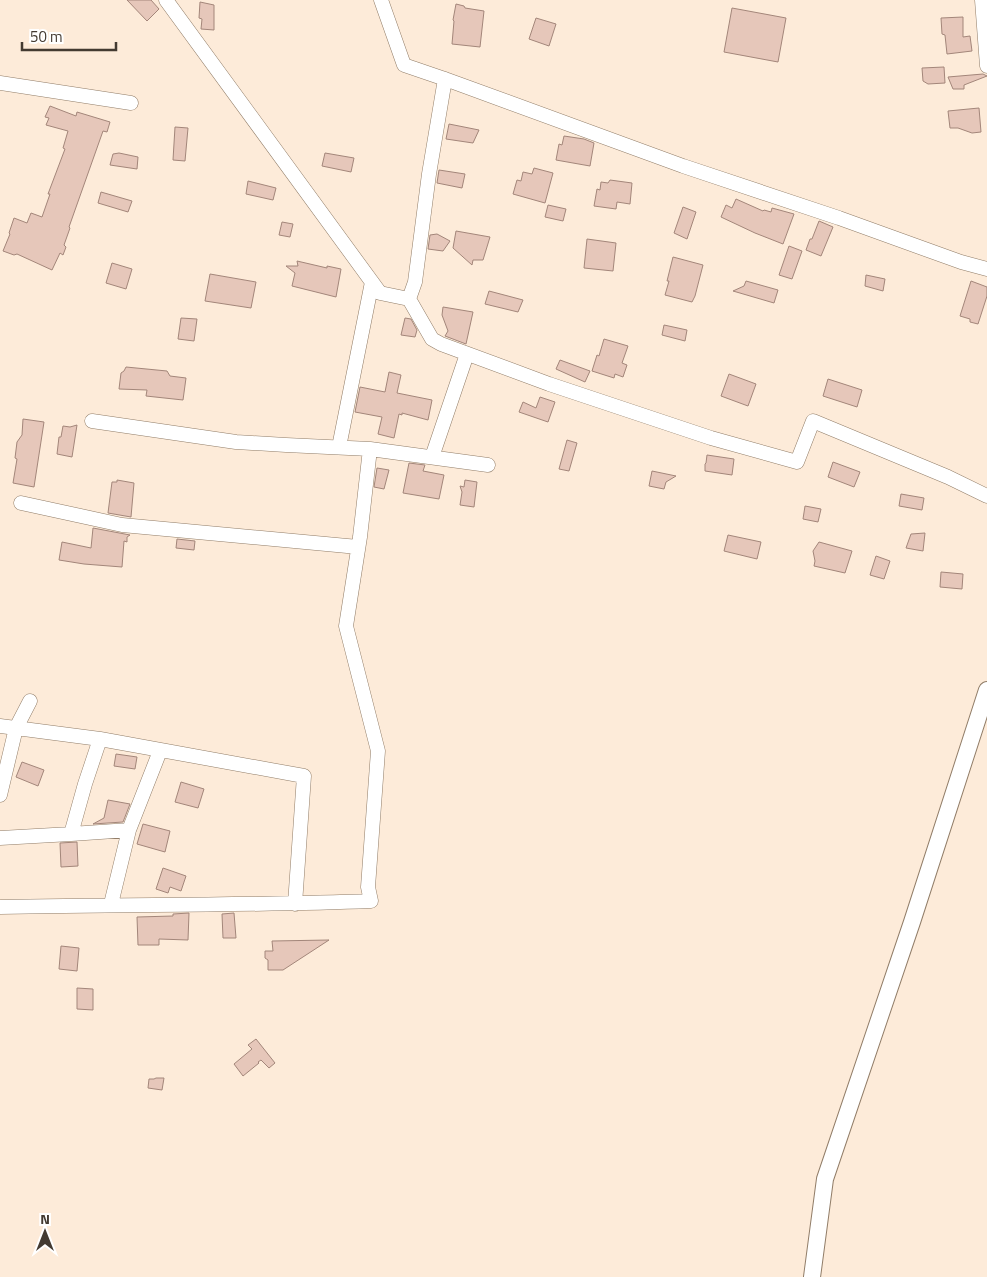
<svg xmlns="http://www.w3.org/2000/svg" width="987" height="1277" font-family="'Titillium Web',sans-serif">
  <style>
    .building { fill: #e6c7ba; stroke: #a3867a }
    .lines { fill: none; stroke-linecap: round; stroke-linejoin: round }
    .minor-casing { stroke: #917d68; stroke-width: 15 }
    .tertiary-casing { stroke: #917d68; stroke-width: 18 }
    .minor { stroke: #fff; stroke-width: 14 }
    .tertiary { stroke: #fff; stroke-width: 16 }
  </style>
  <rect width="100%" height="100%" fill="#fdebd9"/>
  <path class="building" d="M127 0H151L159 9 147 21Z
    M200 2 214 5V30L201 29 202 19 199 18Z
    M456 4 464 6 465 8 484 11 480 47 452 44 454 21 453 20Z
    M732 8 786 18 778 62 724 52Z
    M963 17V37L970 36 972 51 947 54 945 35 942 34 941 18Z
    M536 18 556 24 549 46 529 39Z
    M944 67 945 83 928 84 923 81 922 68Z
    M983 74 987 76 964 85V89H953L948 77Z
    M50 106 76 116 77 112 110 122 107 132 103 131 69 227 70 228 64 245 66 247 63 255 60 253 52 270 17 254 14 255 3 251 10 234 9 233 14 218 27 223 31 213 42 217 50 194H48L65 149 63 148 68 131 46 125 49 118 45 117Z
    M979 108 981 132 972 133 958 128H950L948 111Z
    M449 124 479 130 473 143 446 139Z
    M175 127 188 128 185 161 173 160Z
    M564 136 584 139 594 143 590 166 556 160 559 144 562 145Z
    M119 153 138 157 137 169 110 165 113 154Z
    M325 153 354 158 351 172 322 166Z
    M534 168 553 173 545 203 513 194 517 180 521 181 523 172 532 174Z
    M439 170 465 174 462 188 437 183Z
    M610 180 632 183 630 204 617 202 616 209 594 206 597 189 600 190 601 182 608 183Z
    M248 181 276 188 273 200 246 194Z
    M101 192 132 201 128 212 98 203Z
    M736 199 763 211 764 210 771 212 772 208 794 214 783 244 755 233 721 217 726 205 732 208Z
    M548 205 566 209 563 221 545 217Z
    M683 207 696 212 687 239 674 233Z
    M819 221 833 227 821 256 806 250 810 239H812Z
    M282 222 293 224 290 237 279 235Z
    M456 231 490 237 483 260H473L472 265 453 248Z
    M437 234 450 241 443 251 428 249 430 235Z
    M587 239 616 243 613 271 584 268Z
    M789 246 802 251 792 279 779 275Z
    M673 257 703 265 695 296 692 302 665 295 669 281H667Z
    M297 261 327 268V266L341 269 336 297 292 286 295 273 286 266H298Z
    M112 263 132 269 126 289 106 283Z
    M210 274 256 282 251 308 205 301Z
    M866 275 885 279 883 291 865 286Z
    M746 281 778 290 774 303 733 291 744 286Z
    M971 281 987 287V296L978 324 970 322V319L960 316Z
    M489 291 523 300 518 312 485 304Z
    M443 307 473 312 466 344 445 336 448 331 442 315Z
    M181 318 197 319 194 341 178 339Z
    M405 318 411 319 417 330 415 337 401 335Z
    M664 325 687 330 685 341 662 335Z
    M604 339 628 346 622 363 627 365 623 377 615 374 614 378 592 371 597 355 599 356Z
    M560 360 590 371 585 382 556 369Z
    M126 367 167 371 170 376 186 378 183 400 146 396 147 390 119 389 121 373 124 371Z
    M389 372 401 375 397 393 432 400 428 420 402 413V415L399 414 394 438 378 434 382 417 355 412 360 387 385 392Z
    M729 374 756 384 748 406 721 396Z
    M828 379 862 390 857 407 823 396Z
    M540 397 555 402 548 422 519 412 523 402 536 408Z
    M23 419 44 422 34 487 13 483 17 459 15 458 17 442 22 435Z
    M77 425 72 457 57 454 59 437H61L63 426 70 427Z
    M567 440 577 443 569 471 559 469Z
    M707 455 734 459 732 475 705 471V464L706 463Z
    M833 462 860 472 854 487 828 477Z
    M409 463 425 465 423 471 444 475 439 499 403 493Z
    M377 468 389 470 384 489 374 487Z
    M652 471 676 476 666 482 664 489 649 486Z
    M117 480 134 483 131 517 108 513 112 482H117Z
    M465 480 477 482 474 507 460 505 462 492 460 486 464 487Z
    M901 494 924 498 922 510 899 506Z
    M805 506 821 509 818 522 803 519Z
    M93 528 130 535 127 537V542L124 541 122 567 84 564 59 560 62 542 91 548Z
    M925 533 923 551 906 548 911 534Z
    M728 535 761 542 757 559 724 551Z
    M177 539 195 541 194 550 176 548Z
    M819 542 852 551 845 573 814 566 815 561 813 551Z
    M876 556 890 561 884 579 870 575Z
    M941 572 963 574 962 589 940 587Z
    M116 754 137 757 135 769 114 766Z
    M22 762 44 770 38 786 16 777Z
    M181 782 204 789 198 808 175 802Z
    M108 800 130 804 123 822 93 824 104 818Z
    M143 824 170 831 165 852 137 844Z
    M77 842 78 866 61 867 60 843Z
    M163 868 186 876 181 891 170 887 168 893 156 889Z
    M189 913 188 940 159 939V945H138L137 917 173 916V914Z
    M234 913 236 938H223L222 914Z
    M329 940 283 970H268V960L265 958V951H273L272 941Z
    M61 946 79 948 77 971 59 969Z
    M77 988 93 989V1010L77 1009Z
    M256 1039 275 1063 269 1068 261 1060 258 1062 259 1063 243 1076 234 1064 252 1049 248 1045Z
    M156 1078H164L162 1090 148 1088 149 1079H154Z"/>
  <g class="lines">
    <defs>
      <path id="minor" d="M166 0 380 293 409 299 432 339 441 344 549 384 711 438 797 462 813 421 948 477 987 496
        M381 0 404 65 445 79 683 166 839 218 961 262 987 269
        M982 0 987 66
        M0 83 131 103
        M409 299 415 282 429 174 445 79
        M92 421 236 442 286 445 370 449 488 465
        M339 447 372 282
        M432 457 467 354
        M21 503 122 525 358 547
        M0 726 100 739 304 776 295 904
        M0 795 16 728 30 701
        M71 834 129 830 160 751
        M0 838 71 834 85 784 100 739
        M111 904 129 830
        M0 907C124 904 247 906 371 901L368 887 378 751 346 626 360 537 370 449"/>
      <path id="tertiary" d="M812 1277 825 1179 912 922 987 690"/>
    </defs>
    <use href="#minor" class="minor-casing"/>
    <use href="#tertiary" class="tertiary-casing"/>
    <use href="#minor" class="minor"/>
    <use href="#tertiary" class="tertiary"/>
  </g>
  <g transform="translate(45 1232)" stroke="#ffffff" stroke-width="4" paint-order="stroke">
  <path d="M0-4L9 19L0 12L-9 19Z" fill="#433a31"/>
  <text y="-8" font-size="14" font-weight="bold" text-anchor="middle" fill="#433a31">N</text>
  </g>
  <path d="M22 42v8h94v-8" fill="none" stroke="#433a31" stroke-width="2.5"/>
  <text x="30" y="42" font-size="15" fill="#433a31" stroke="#ffffff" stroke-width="4" paint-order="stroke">50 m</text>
</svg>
